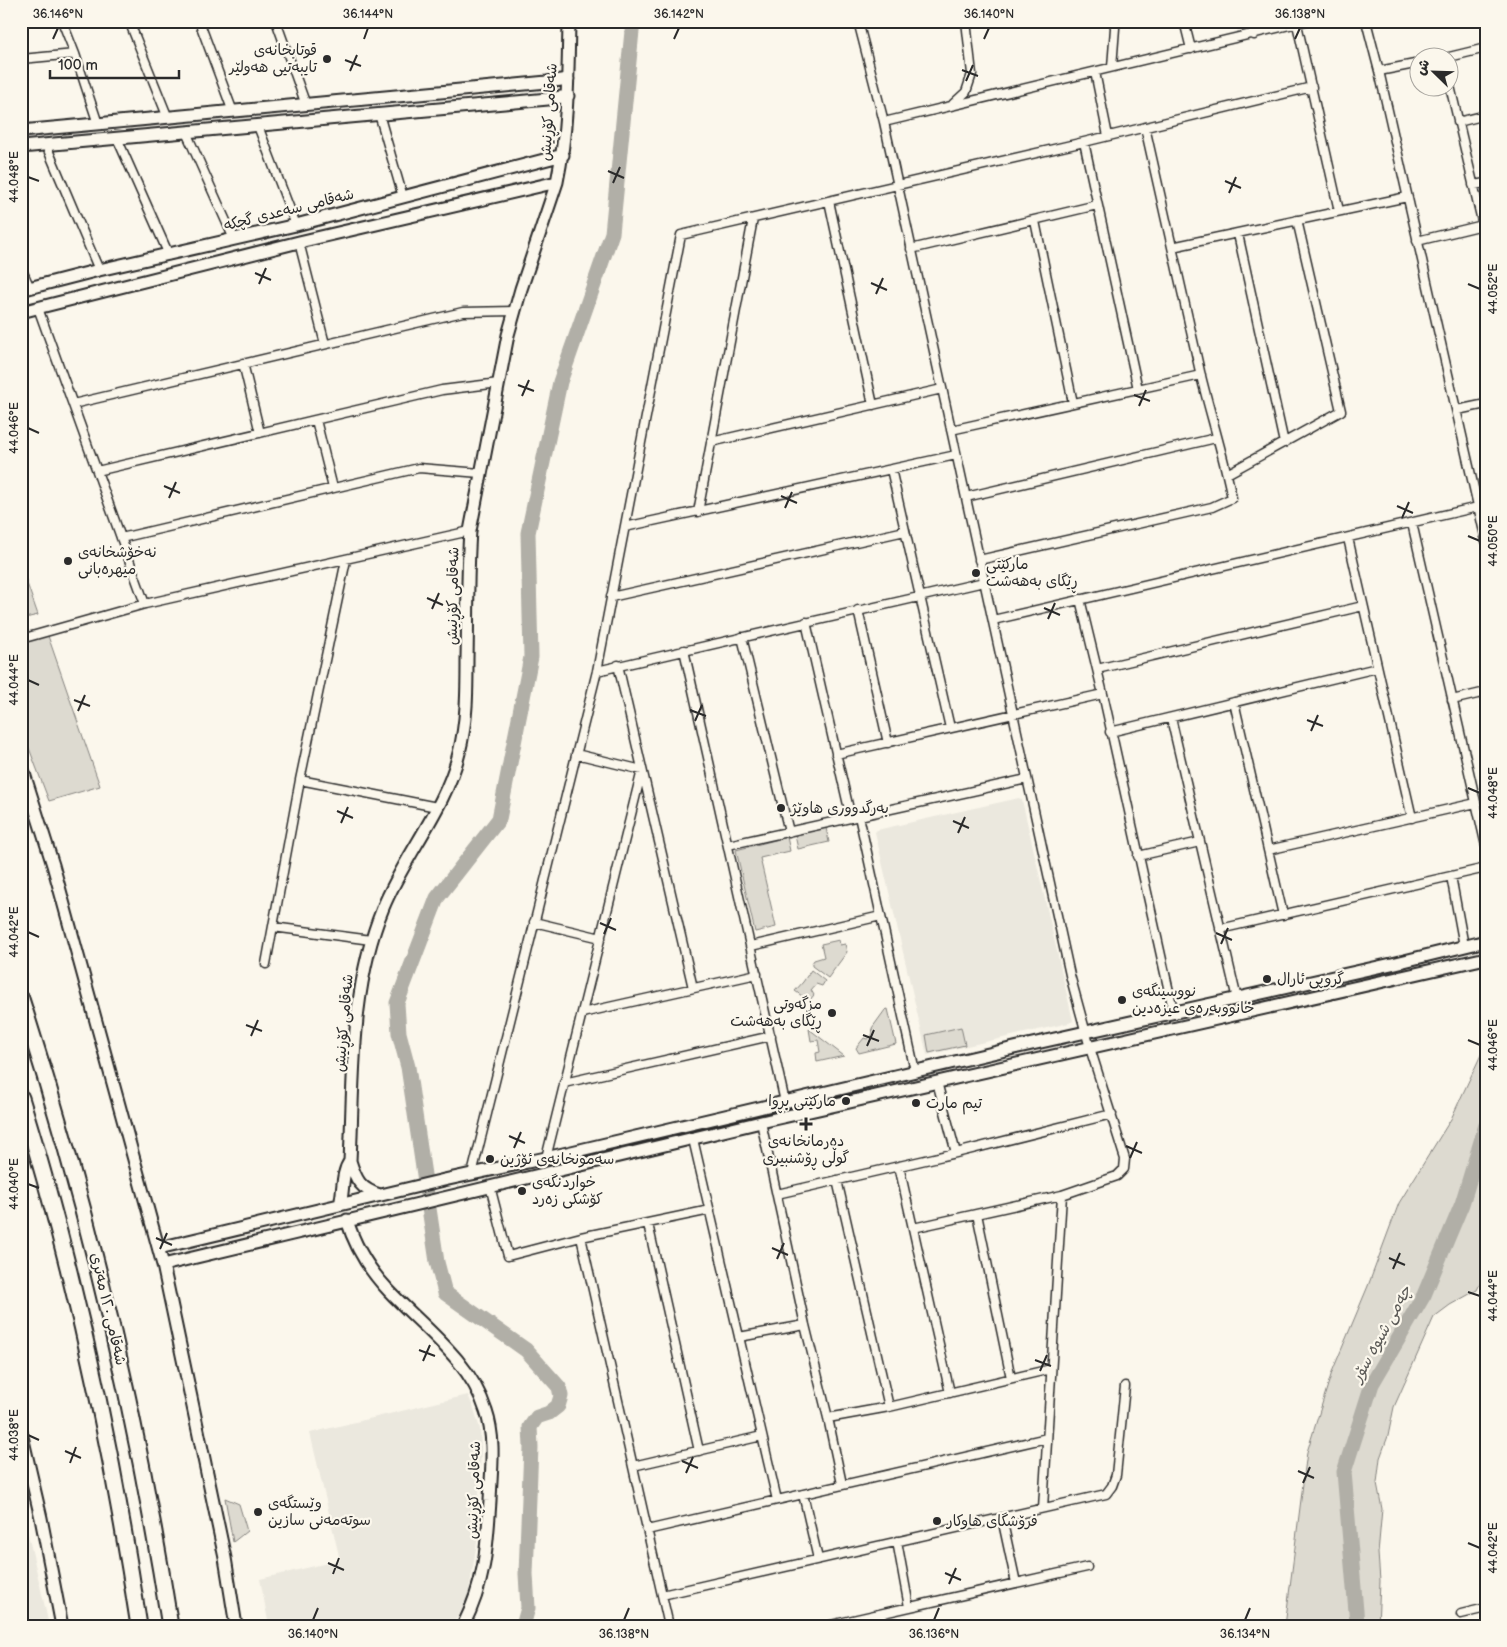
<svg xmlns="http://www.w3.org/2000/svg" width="1507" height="1647" font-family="'Balsamiq Sans','Playpen Sans Arabic',sans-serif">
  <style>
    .built { fill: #ebe8de }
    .green { fill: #dddad0; stroke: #84827e }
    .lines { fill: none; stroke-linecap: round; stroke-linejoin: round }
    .river { stroke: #b1afa7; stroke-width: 15 }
    .street-casing { stroke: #2b2b2b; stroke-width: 11 }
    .secondary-casing { stroke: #2b2b2b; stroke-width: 15 }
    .highway-casing { stroke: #2b2b2b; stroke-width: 19 }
    .street { stroke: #fbf7ec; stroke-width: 8 }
    .secondary { stroke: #fbf7ec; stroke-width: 11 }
    .highway { stroke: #fbf7ec; stroke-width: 15 }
    .ticks { fill: none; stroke: #2b2b2b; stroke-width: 2 }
    .poi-dot { fill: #2b2b2b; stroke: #fbf7ec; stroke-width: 2 }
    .labels { text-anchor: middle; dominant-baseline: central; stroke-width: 4.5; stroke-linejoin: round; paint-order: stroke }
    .poi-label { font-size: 15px; fill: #2b2b2b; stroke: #fbf7ec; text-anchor: start }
    .street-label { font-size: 15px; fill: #2b2b2b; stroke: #fbf7ec }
    .water-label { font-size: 16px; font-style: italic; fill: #5a5956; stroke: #fbf7ec }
    .neatline { fill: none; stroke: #2b2b2b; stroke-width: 2 }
    .ticks-label { font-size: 12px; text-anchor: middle; fill: #2b2b2b }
  </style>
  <rect width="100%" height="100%" fill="#fbf7ec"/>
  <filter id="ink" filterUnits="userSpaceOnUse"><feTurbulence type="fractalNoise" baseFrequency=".02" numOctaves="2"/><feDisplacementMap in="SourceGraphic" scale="10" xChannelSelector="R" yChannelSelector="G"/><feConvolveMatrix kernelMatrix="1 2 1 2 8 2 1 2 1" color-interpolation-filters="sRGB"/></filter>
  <g filter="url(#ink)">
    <path class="built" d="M1019 798 1022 800 1073 1021 1069 1023 927 1055 875 832 877 830Z
      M468 1395 474 1409 480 1429 481 1449 477 1542 468 1597 458 1617 450 1626H269L260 1579 340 1560 310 1433Z
      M21 1504 45 1607 49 1626H21Z"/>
    <path class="green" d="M21 566 38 615 21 619Z
      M47 633 100 786 49 801 21 727V642Z
      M826 828 829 842 798 849 795 835Z
      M787 837 790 851 760 858 776 927 755 932 736 850Z
      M839 940 840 945 845 944 847 952 828 978 812 966V963L814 960 824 957 821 944Z
      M811 970 825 981 822 986 816 984 811 990 814 995 809 1001 795 991 803 982Z
      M888 1009 896 1044 859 1053 856 1048 864 1038 867 1039 871 1037 873 1033 872 1028 885 1010Z
      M961 1027 965 1045 929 1053 926 1035Z
      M809 1029 844 1056 817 1062 816 1053 820 1052 818 1040 811 1041Z
      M1486 1044V1272L1477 1290 1450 1305 1434 1317 1394 1407 1388 1436 1380 1458 1377 1483 1382 1509 1378 1553 1380 1581 1378 1626H1285L1307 1452 1332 1372 1368 1286 1399 1203 1451 1119Z
      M225 1498 239 1504 247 1531 233 1542Z"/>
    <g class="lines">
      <path class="river" d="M523 1626 528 1608 526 1574 531 1447 530 1427 537 1417 549 1413 558 1406 561 1396 559 1387 526 1350 445 1293 437 1262 408 1067 399 1033 397 1003 437 898 499 819 531 657 528 533 560 382 612 233 633 21
        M1356 1626 1357 1623 1344 1472 1372 1384 1424 1295 1462 1204 1486 1125"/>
      <defs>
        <path id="street" d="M62 21 75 54 98 124
          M129 21 168 118
          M199 21 233 112
          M276 21 306 105
          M858 21 884 122 1070 975 1090 1048 1125 1159 1124 1169 1117 1176 1062 1195 913 1228
          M1184 21 1191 49
          M1251 21 1254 35
          M1366 21 1379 71 1486 541
          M1297 24 1339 211
          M1445 58 1486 48
          M21 59 75 54
          M1112 67 1115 28 1114 21
          M1379 71 1420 63
          M1095 72 1108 136
          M1450 86 1486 238
          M953 104 966 92 972 74 966 21
          M379 114 403 197
          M884 122 1306 21
          M1458 122 1486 115
          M258 126 296 225
          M186 132 234 239
          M117 138 169 255
          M1084 142 1138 389
          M46 145 99 270
          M1473 185 1486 183
          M829 201 873 405
          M1035 221 1073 403
          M1238 234 1284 443
          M1417 241 1483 225
          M299 242 325 344
          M1172 247 1407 197
          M911 249 1097 205
          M21 268 30 288
          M38 308 145 604
          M243 363 260 433
          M73 404 463 312 515 311
          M1457 410 1486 404
          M316 420 333 488
          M951 430 1201 375
          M711 442 942 389
          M891 469 950 728
          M97 471 442 390 499 383
          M1227 474 1341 411 1297 220
          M966 497 1216 438
          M698 512 753 219
          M1412 523 1486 846
          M625 527 956 455
          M121 538 419 468 480 473
          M1348 538 1412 818
          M979 560 1212 507 1232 498C1224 457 1211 417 1201 376 1182 293 1164 210 1145 127
          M611 597 905 531
          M1080 599 1103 694 1174 1014
          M858 610 888 743
          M993 620 1478 507
          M806 622 851 818
          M742 637 789 832
          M21 639 145 604 470 531
          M684 650 785 1102
          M618 665 693 988
          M1097 669 1363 606
          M597 671 984 582
          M1452 700 1486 692
          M1234 702 1283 915
          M1171 718 1237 999
          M1110 732 1377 668
          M836 754 1103 694
          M300 780 437 807
          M859 816 915 1071
          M728 845 1027 779
          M1268 850 1476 803
          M1138 856 1200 842
          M1451 876 1464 946
          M534 922 601 938
          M273 927 371 940
          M1220 929 1486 868
          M751 946 881 916
          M266 964 300 780 346 560
          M582 1013 757 974
          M937 1082 956 1153
          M564 1083 771 1036
          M761 1122 805 1325 828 1418 842 1484
          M693 1139 777 1500
          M546 1158 642 770 576 754
          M899 1166 950 1393
          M472 1174 597 671 681 235 1084 142 1312 87
          M837 1180 889 1407
          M490 1186 508 1256 581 1237 710 1210
          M777 1194 956 1153 1112 1114
          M977 1214 1011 1378
          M648 1224 699 1451
          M581 1237 669 1626
          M739 1337 805 1325
          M828 1418 889 1407 1051 1369
          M633 1466 762 1436
          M803 1494 818 1559
          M1043 1508 1062 1195
          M1002 1518 1016 1583
          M647 1530 1047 1438
          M897 1541 909 1607
          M662 1595 1106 1494 1112 1486 1116 1475 1125 1386
          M884 1613 886 1626
          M1461 1614 1486 1608
          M826 1626 1087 1567"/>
        <path id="secondary" d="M21 131 547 82 568 79
          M21 147 548 99 568 96
          M21 290 99 270 296 225 563 155
          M21 312 299 242 557 182
          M21 764 53 865 163 1265 225 1558 236 1626
          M380 1195C360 1189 356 1180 350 1161 354 1077 350 988 383 908 404 856 446 808 459 753 467 722 467 691 467 659 468 617 467 574 470 531L508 335 521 289 557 182C568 129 568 76 569 21
          M340 1205C344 1190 341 1174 350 1161
          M347 1220C355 1247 370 1271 389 1291 424 1328 470 1360 486 1411 496 1440 491 1471 490 1501 487 1549 485 1582 463 1626
          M159 1248 444 1180 546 1158 1014 1048 1396 963 1486 941
          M163 1265 761 1122 1486 958
          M21 1432 41 1518 62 1626"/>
        <path id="highway" d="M21 999C88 1206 136 1411 170 1626
          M21 1098C74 1270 112 1448 139 1626"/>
      </defs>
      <use href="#street" class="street-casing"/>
      <use href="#secondary" class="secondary-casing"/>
      <use href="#highway" class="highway-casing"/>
      <use href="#street" class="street"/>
      <use href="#secondary" class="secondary"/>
      <use href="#highway" class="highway"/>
    </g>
  </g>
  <path class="ticks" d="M53 39 58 28M364 39 368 28M674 39 679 28M984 39 989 28M1295 39 1300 28M345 60 361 66M962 70 978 76M350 71 357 55M966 81 973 65M608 171 624 178M28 177 39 181M1225 181 1241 188M613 183 620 167M1229 193 1236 177M255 273 271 280M871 283 887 290M259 284 266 268M1468 284 1480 289M876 294 883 278M518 385 534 391M1134 395 1150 401M522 396 529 380M1139 406 1146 390M28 428 39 433M164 486 180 493M781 496 797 503M169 498 176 482M1397 506 1413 513M785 508 792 492M1402 518 1409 502M1468 536 1480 541M427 598 443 605M1044 608 1060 615M432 609 439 593M1048 619 1055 603M28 680 39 685M74 700 90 706M690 710 706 716M78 711 85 695M1307 720 1323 726M695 721 702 705M1311 731 1318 715M1468 788 1480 793M337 811 353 818M953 821 969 828M341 823 348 807M958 833 965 817M600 923 616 930M28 932 39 937M1216 933 1232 940M604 934 611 918M1221 944 1228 928M246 1025 262 1031M863 1035 879 1041M251 1036 258 1020M1468 1040 1480 1045M867 1046 874 1030M509 1136 525 1143M1126 1146 1142 1153M514 1148 521 1132M1130 1158 1137 1142M28 1184 39 1188M156 1238 172 1245M772 1248 788 1255M160 1249 167 1233M1389 1258 1405 1265M777 1259 784 1243M1393 1269 1400 1253M1468 1292 1480 1296M419 1350 435 1356M1035 1360 1051 1366M423 1361 430 1345M1040 1371 1047 1355M28 1435 39 1440M65 1451 81 1458M682 1461 698 1468M70 1463 76 1447M1298 1471 1314 1478M686 1473 693 1457M1303 1483 1310 1467M1468 1543 1480 1548M328 1563 344 1570M945 1573 961 1580M333 1574 339 1558M949 1584 956 1568M313 1620 318 1608M624 1620 629 1608M934 1620 939 1608M1245 1620 1250 1608"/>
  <g class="poi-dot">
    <circle cx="327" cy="59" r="5"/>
    <circle cx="68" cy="561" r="5"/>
    <circle cx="976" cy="573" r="5"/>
    <circle cx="781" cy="808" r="5"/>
    <circle cx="1267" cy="979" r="5"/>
    <circle cx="1122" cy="1000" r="5"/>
    <circle cx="832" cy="1013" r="5"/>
    <circle cx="846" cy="1101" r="5"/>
    <circle cx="916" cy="1103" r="5"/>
    <path d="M803.5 1116.5h5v5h5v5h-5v5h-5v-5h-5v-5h5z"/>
    <circle cx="490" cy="1159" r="5"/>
    <circle cx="522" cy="1191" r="5"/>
    <circle cx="258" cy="1512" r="5"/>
    <circle cx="937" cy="1521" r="5"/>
  </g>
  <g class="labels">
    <g class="poi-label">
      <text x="317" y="50" text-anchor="end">قوتابخانەی<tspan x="317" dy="17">تایبەتیی هەولێر</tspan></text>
      <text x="78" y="552">نەخۆشخانەی<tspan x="78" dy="17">میهرەبانی</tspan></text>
      <text x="986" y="564">مارکێتی<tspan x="986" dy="17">ڕێگای بەهەشت</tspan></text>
      <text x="791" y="808">بەرگدووری هاوێژ</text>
      <text x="1277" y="979">گروپی ئارال</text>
      <text x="1132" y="991">نووسینگەی<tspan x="1132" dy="17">خانووبەرەی عیزەدین</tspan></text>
      <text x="822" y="1004" text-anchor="end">مزگەوتی<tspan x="822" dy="17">ڕێگای بەھەشت</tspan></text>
      <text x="836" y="1101" text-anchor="end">مارکێتی بڕوا</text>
      <text x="926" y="1103">تیم مارت</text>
      <text x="806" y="1141" text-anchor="middle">دەرمانخانەی<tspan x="806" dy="17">گوڵی ڕۆشنبیری</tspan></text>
      <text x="500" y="1159">سەمونخانەی ئۆژین</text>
      <text x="532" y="1182">خواردنگەی<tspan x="532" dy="17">کۆشکی زەرد</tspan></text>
      <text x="268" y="1503">وێستگەی<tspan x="268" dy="17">سوتەمەنی سازین</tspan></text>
      <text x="947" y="1521">فرۆشگای ھاوکار</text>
    </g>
    <g class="street-label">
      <text transform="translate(549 112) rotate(-86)">شەقامی کۆڕنیش</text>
      <text transform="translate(289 210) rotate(-14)">شەقامی سەعدی گچکە</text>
      <text transform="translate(453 596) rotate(-89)">شەقامی کۆڕنیش</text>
      <text transform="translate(344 1023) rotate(-85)">شەقامی کۆڕنیش</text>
      <text transform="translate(108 1309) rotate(77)">شەقامی ١٢٠ مەتری</text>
      <text transform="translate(474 1490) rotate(-88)">شەقامی کۆڕنیش</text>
    </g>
    <g class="water-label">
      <text transform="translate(1382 1334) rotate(-61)">چەمی شیوە سۆر</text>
    </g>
  </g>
  <rect width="1507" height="1647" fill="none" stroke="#fbf7ec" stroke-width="55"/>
  <g transform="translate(1434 72) rotate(293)"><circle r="24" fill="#fbf7ec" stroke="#a8a59f"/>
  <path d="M0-4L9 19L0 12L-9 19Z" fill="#2b2b2b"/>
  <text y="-8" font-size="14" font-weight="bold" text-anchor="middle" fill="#2b2b2b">ش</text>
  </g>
  <path d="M50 70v8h129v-8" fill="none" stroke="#2b2b2b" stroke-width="2.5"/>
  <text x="58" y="70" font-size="15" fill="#2b2b2b" stroke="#fbf7ec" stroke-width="4" paint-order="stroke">100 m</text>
  <rect x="28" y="28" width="1452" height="1592" class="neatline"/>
  <g class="ticks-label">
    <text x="58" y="18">36.146°N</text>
    <text x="368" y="18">36.144°N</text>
    <text x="679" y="18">36.142°N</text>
    <text x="989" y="18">36.140°N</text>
    <text x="1300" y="18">36.138°N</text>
    <text transform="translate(14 177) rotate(-90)" y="4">44.048°E</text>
    <text transform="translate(1493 289) rotate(-90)" y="4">44.052°E</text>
    <text transform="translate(14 428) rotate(-90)" y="4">44.046°E</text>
    <text transform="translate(1493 541) rotate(-90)" y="4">44.050°E</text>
    <text transform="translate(14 680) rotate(-90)" y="4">44.044°E</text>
    <text transform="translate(1493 793) rotate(-90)" y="4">44.048°E</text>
    <text transform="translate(14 932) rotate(-90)" y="4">44.042°E</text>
    <text transform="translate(1493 1045) rotate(-90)" y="4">44.046°E</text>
    <text transform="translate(14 1184) rotate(-90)" y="4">44.040°E</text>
    <text transform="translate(1493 1296) rotate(-90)" y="4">44.044°E</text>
    <text transform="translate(14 1435) rotate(-90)" y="4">44.038°E</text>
    <text transform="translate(1493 1548) rotate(-90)" y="4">44.042°E</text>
    <text x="313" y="1638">36.140°N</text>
    <text x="624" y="1638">36.138°N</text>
    <text x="934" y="1638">36.136°N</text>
    <text x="1245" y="1638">36.134°N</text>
  </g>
</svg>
